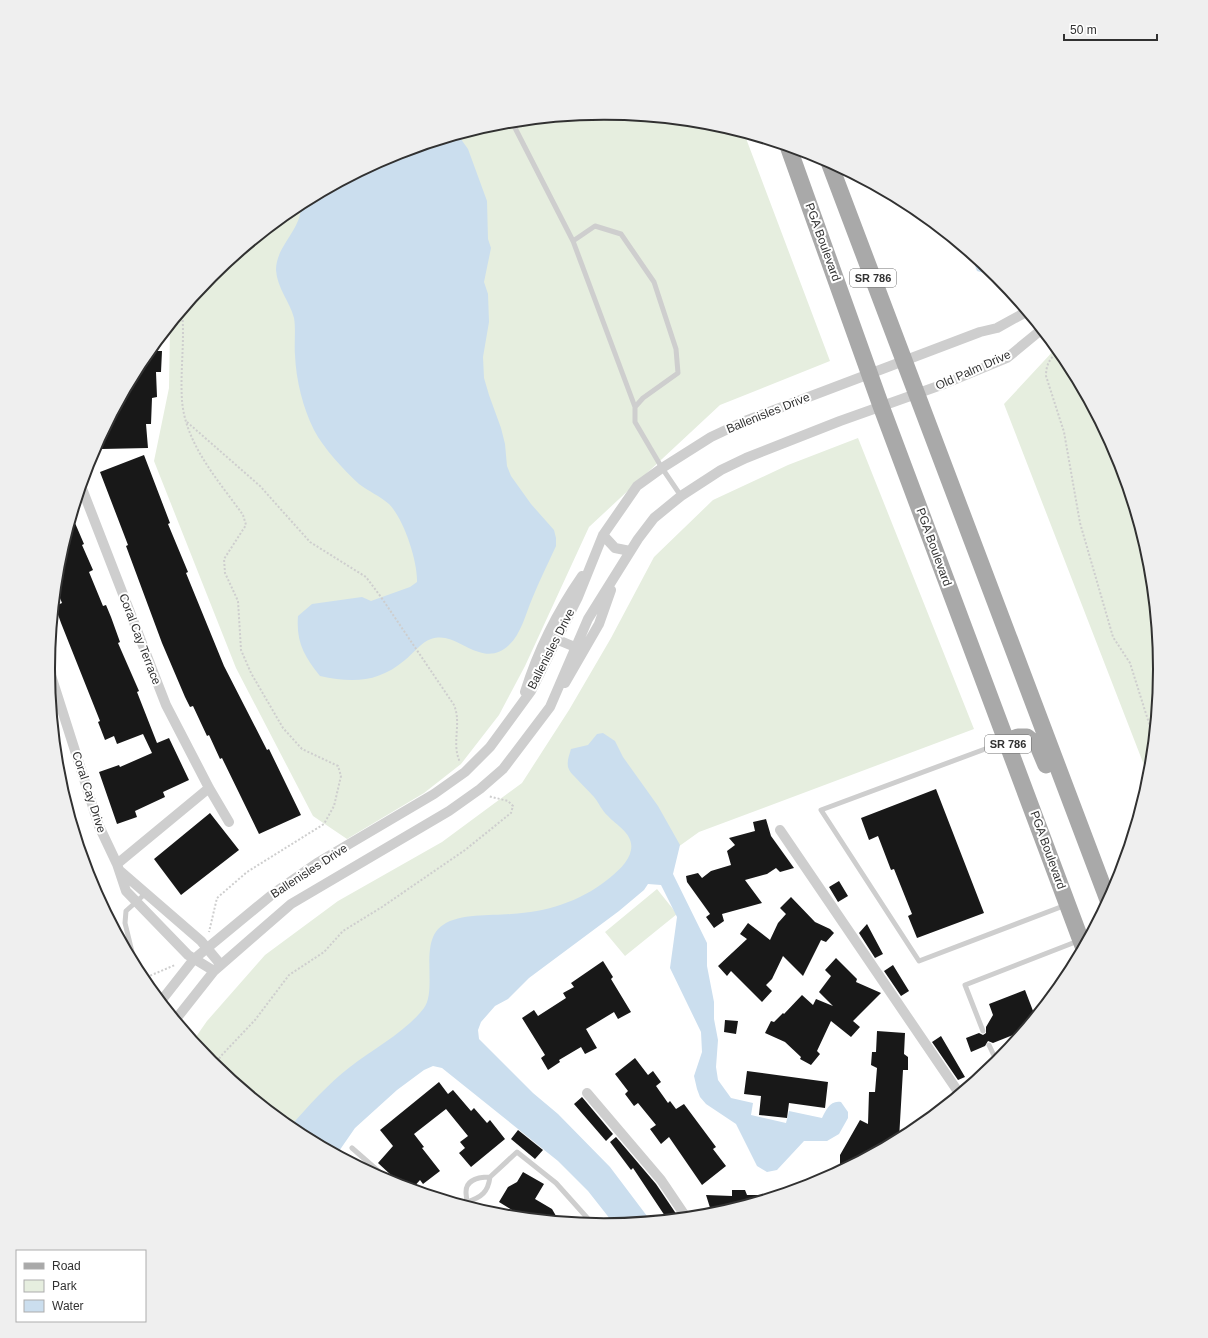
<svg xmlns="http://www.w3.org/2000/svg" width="1208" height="1338" font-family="Arial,sans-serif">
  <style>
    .green { fill: #e6eedf }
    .water { fill: #cbdeee }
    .building { fill: #181818 }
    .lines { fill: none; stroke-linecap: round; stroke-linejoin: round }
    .path { stroke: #cecece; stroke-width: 2; stroke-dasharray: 2 2; stroke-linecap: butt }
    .lane { stroke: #cecece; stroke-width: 5 }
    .street { stroke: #cecece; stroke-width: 10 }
    .primary { stroke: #a9a9a9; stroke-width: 17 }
    .labels { text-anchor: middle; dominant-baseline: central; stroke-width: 4; stroke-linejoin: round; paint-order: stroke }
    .shield { fill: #fff; stroke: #6f6f6f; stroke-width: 1 }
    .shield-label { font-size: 11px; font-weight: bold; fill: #313131 }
    .street-label { font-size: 12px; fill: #313131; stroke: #fff }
    .rim { fill: none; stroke: #313131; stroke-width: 2 }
  </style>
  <rect width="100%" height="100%" fill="#fff"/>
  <path class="green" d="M604 113 713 124 744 133 830 361 720 405 589 527 525 666 499 715 461 764 424 793 347 839 313 816 236 668 154 461 169 388 170 326 211 276 295 207 391 155 496 124Z
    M1056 348 1066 360 1118 456 1149 561 1160 669 1149 778 1004 404Z
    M858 438 974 729 699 832 484 986 326 1148 295 1131 211 1062 193 1041 207 1021 265 955 338 901 442 842 522 783 569 710 611 638 654 557 713 500 788 465Z
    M657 889 677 914 625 956 605 932Z"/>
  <path class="water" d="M458 135 468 149 487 201 488 239 491 248 484 282 488 294 489 322 483 357 484 378 489 395 501 428 505 444 507 466 511 476 531 504 554 530 556 538V546C548 564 539 581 532 599 526 613 521 634 509 645 501 653 490 656 479 652 461 647 450 633 431 639 421 642 413 654 405 660 378 683 352 683 320 676 304 656 296 642 298 616L312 604 362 597 371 601 410 587 417 582C418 562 404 519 389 504 380 496 368 491 359 484 343 469 324 449 314 430 303 408 296 380 295 355 294 343 296 330 294 318 290 302 277 288 276 270 276 245 303 229 301 203L391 155Z
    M971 255 996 275H991L977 271Z
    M1146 550 1149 561 1153 601 1145 576Z
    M603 733 615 741 623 757 658 806 680 845 673 874 707 943V966L714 1002V1019L718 1040 716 1067 718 1080 731 1098 753 1103 751 1115 786 1123 789 1111 822 1118C826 1110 830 1100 841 1102L848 1112V1118L839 1134 827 1141H804L777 1170 767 1172 757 1166 736 1124 706 1104 700 1097 697 1089 694 1076 702 1052 701 1032 670 968 677 917 661 885 648 884 644 890 619 911 529 978 508 999 495 1006 481 1022 478 1030 479 1039 533 1093 558 1114 610 1167 650 1220 614 1224 588 1191 558 1161 442 1068 433 1066 424 1070 397 1090 355 1128 337 1154 295 1131 290 1127C308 1106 328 1084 350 1067 373 1049 407 1031 424 1008 438 988 418 941 443 925 461 913 490 916 511 914 546 912 579 902 607 880 616 873 629 862 631 850 634 834 617 826 608 816 602 811 599 803 594 797 588 790 581 784 575 777 572 774 569 771 568 767 567 760 569 756 571 749L588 745 597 734Z"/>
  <path class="building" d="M149 351H162L161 372H156L157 397 152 398 151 424H146L148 448 102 449 101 436 142 360Z
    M144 455 170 523 168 524 188 572 186 573 224 666 267 750 269 749 301 815 259 834 222 758 220 759 209 735 207 736 193 706 190 707 185 697 162 643 126 546 128 545 100 472Z
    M72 516 84 544 82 545 93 570 89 572 103 606 106 605 111 617 120 642 118 643 139 691 137 692 157 743 169 738 189 780 163 792 165 797 135 811 137 817 117 824 99 772 119 765 120 767 152 753 143 734 117 744 114 736 105 740 98 722 100 721 61 623 55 606 62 603 56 588 59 560Z
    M936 789 984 913 917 938 908 916 912 914 894 869 891 870 878 836 869 840 861 818Z
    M210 813 239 850 181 895 154 859Z
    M766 819 771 836 794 868 780 872 776 868 767 874 745 880 762 903 722 914 724 921 714 928 706 917 710 914 687 882 686 876 698 873 702 878 711 871 731 865 727 851 735 845 729 838 755 831 753 822Z
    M839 881 848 896 838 902 829 887Z
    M791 897 815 922 830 929 834 933 826 942 821 940 803 976 783 956 772 979 766 985 772 991 762 1002 731 971 727 976 718 966 747 939 740 934 748 923 770 940 778 923 786 914 780 908Z
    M867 924 883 954 875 958 859 933Z
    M836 958 857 979 856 982 881 993 853 1021 860 1027 851 1037 831 1021 817 1051 820 1054 811 1065 800 1059 801 1057 785 1042 765 1033 771 1021 774 1022 783 1013 784 1014 802 995 813 1005 816 999 833 1006 819 992 831 976 825 970Z
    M603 961 613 977 611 979 631 1012 618 1019 614 1012 586 1029 597 1048 585 1054 581 1047 559 1060 560 1062 548 1070 541 1058 545 1055 522 1018 534 1010 538 1016 566 998 563 993 574 987 571 983Z
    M893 965 909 991 901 996 884 971Z
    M1025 990 1035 1016 1023 1031 993 1043 988 1041 985 1046 971 1052 966 1038 979 1033 983 1035 986 1033V1027L993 1015 989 1004Z
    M725 1020 738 1021 736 1034 724 1032Z
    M877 1031 905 1033 904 1054 908 1057V1070H903L899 1139 886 1146 881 1143 876 1151 840 1170V1155L860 1120 868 1124 869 1092H875L877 1068 871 1065 872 1052H876Z
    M941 1036 965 1077 958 1080 932 1042Z
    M635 1058 648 1075 653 1071 661 1082 656 1086 668 1103 670 1101 676 1109 684 1104 716 1147 713 1149 726 1166 702 1185 669 1137 661 1144 650 1129 656 1125 638 1103 634 1106 625 1094 628 1091 615 1074Z
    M747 1071 828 1082 825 1108 789 1103 787 1118 759 1115 761 1096 744 1094Z
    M439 1082 448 1094 453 1090 471 1111 474 1108 487 1123 490 1120 505 1139 471 1167 459 1153 465 1148 460 1142 468 1136 446 1109 414 1134 424 1147 422 1148 440 1171 423 1184 420 1180 412 1189 404 1187 378 1163 393 1146 380 1130Z
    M582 1097 613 1134 606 1141 574 1104Z
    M518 1130 543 1150 535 1159 511 1139Z
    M616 1137 656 1184 679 1218 667 1219 633 1168 631 1170 610 1142Z
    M523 1172 544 1184 535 1199 552 1209 559 1221 509 1216 512 1210 499 1202 508 1187 517 1182Z
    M732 1190H745L747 1195H768L769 1197 712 1214 706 1195 732 1196Z"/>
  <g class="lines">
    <path class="path" d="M182 312C185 341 180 371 182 400 185 444 219 481 243 515L246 525 224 559 225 573 238 601 241 650 251 673 283 728 302 749 338 766 341 776 334 806 324 824 247 872 217 898 209 932
      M1058 351C1050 359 1046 364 1046 376L1064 432 1080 523 1113 637 1130 663 1153 736
      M187 422 260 486 310 542 366 577 381 597 454 705C462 724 451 743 460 762
      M145 981 147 977 175 965
      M216 1066 220 1057 255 1020 289 975 324 952 343 931 382 907 465 850 511 813 513 806 508 801 488 796"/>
    <path class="lane" d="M512 122 573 241 595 226 621 234 654 282 676 349 678 373 643 398 635 407V422L662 468 681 496
      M573 241 635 407
      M1004 742 821 810 919 961 1066 905
      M134 960 125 923 126 911 146 893
      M983 1031 965 985 1078 941
      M989 1045 997 1062
      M352 1148 392 1183
      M490 1177 517 1152 556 1183 590 1221
      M465 1205C468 1201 466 1197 466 1192 466 1179 479 1177 490 1177 488 1192 482 1197 467 1202"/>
    <path class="street" d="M81 486 166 705 209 788 229 822
      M603 535 615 548 630 551
      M558 640 575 647
      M48 666 99 826 117 864 126 891 188 955 214 971
      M565 683 599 624 611 590
      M525 692C538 650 557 612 582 576
      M780 830 959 1093
      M117 864 209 788
      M119 870 201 941 221 965
      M161 1001 194 959 274 893 317 863 434 794 465 772 490 747 531 691 578 597 603 535 637 486 662 468 711 437 745 421 980 332 997 328 1026 312
      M176 1019 214 971 291 904 449 811 480 789 503 769 550 707 588 619 638 539 654 518 681 496 721 470 746 458 840 421 944 384 1007 358 1041 330
      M587 1093 661 1180 686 1217"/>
    <path class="primary" d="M788 146 881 406 1083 946
      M829 162 1108 900
      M1007 741 1018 737H1027L1038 746 1046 765"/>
  </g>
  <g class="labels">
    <g class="shield">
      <rect x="850" y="269" width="46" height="18" rx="3"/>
      <rect x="985" y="735" width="46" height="18" rx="3"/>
    </g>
    <g class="shield-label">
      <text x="873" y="278">SR 786</text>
      <text x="1008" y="744">SR 786</text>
    </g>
    <g class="street-label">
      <text transform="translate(823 242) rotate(70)">PGA Boulevard</text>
      <text transform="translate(973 370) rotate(-24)">Old Palm Drive</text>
      <text transform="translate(768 413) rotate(-22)">Ballenisles Drive</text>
      <text transform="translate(934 547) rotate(70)">PGA Boulevard</text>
      <text transform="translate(140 639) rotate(69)">Coral Cay Terrace</text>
      <text transform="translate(551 649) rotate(-63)">Ballenisles Drive</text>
      <text transform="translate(89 792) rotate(72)">Coral Cay Drive</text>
      <text transform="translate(1048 850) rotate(70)">PGA Boulevard</text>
      <text transform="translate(309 871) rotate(-33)">Ballenisles Drive</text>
    </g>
  </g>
  <path d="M0 0H1208V1338H0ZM55 669a549 549 0 1 1 1098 0a549 549 0 1 1-1098 0Z" fill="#efefef" fill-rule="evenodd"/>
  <path class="rim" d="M55 669a549 549 0 1 1 1098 0a549 549 0 1 1-1098 0Z"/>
  <rect x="16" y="1250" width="130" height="72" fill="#ffffff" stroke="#adadad"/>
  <rect x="24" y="1263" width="20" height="6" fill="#a9a9a9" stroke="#adadad"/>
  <text x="52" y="1270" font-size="12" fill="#313131">Road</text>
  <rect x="24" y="1280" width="20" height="12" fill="#e6eedf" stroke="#adadad"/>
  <text x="52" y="1290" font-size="12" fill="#313131">Park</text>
  <rect x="24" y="1300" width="20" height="12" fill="#cbdeee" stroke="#adadad"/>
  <text x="52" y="1310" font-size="12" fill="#313131">Water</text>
  <path d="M1064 34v6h93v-6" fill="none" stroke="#313131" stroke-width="2"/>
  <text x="1070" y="34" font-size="12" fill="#313131" stroke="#ffffff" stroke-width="3" paint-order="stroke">50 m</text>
</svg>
